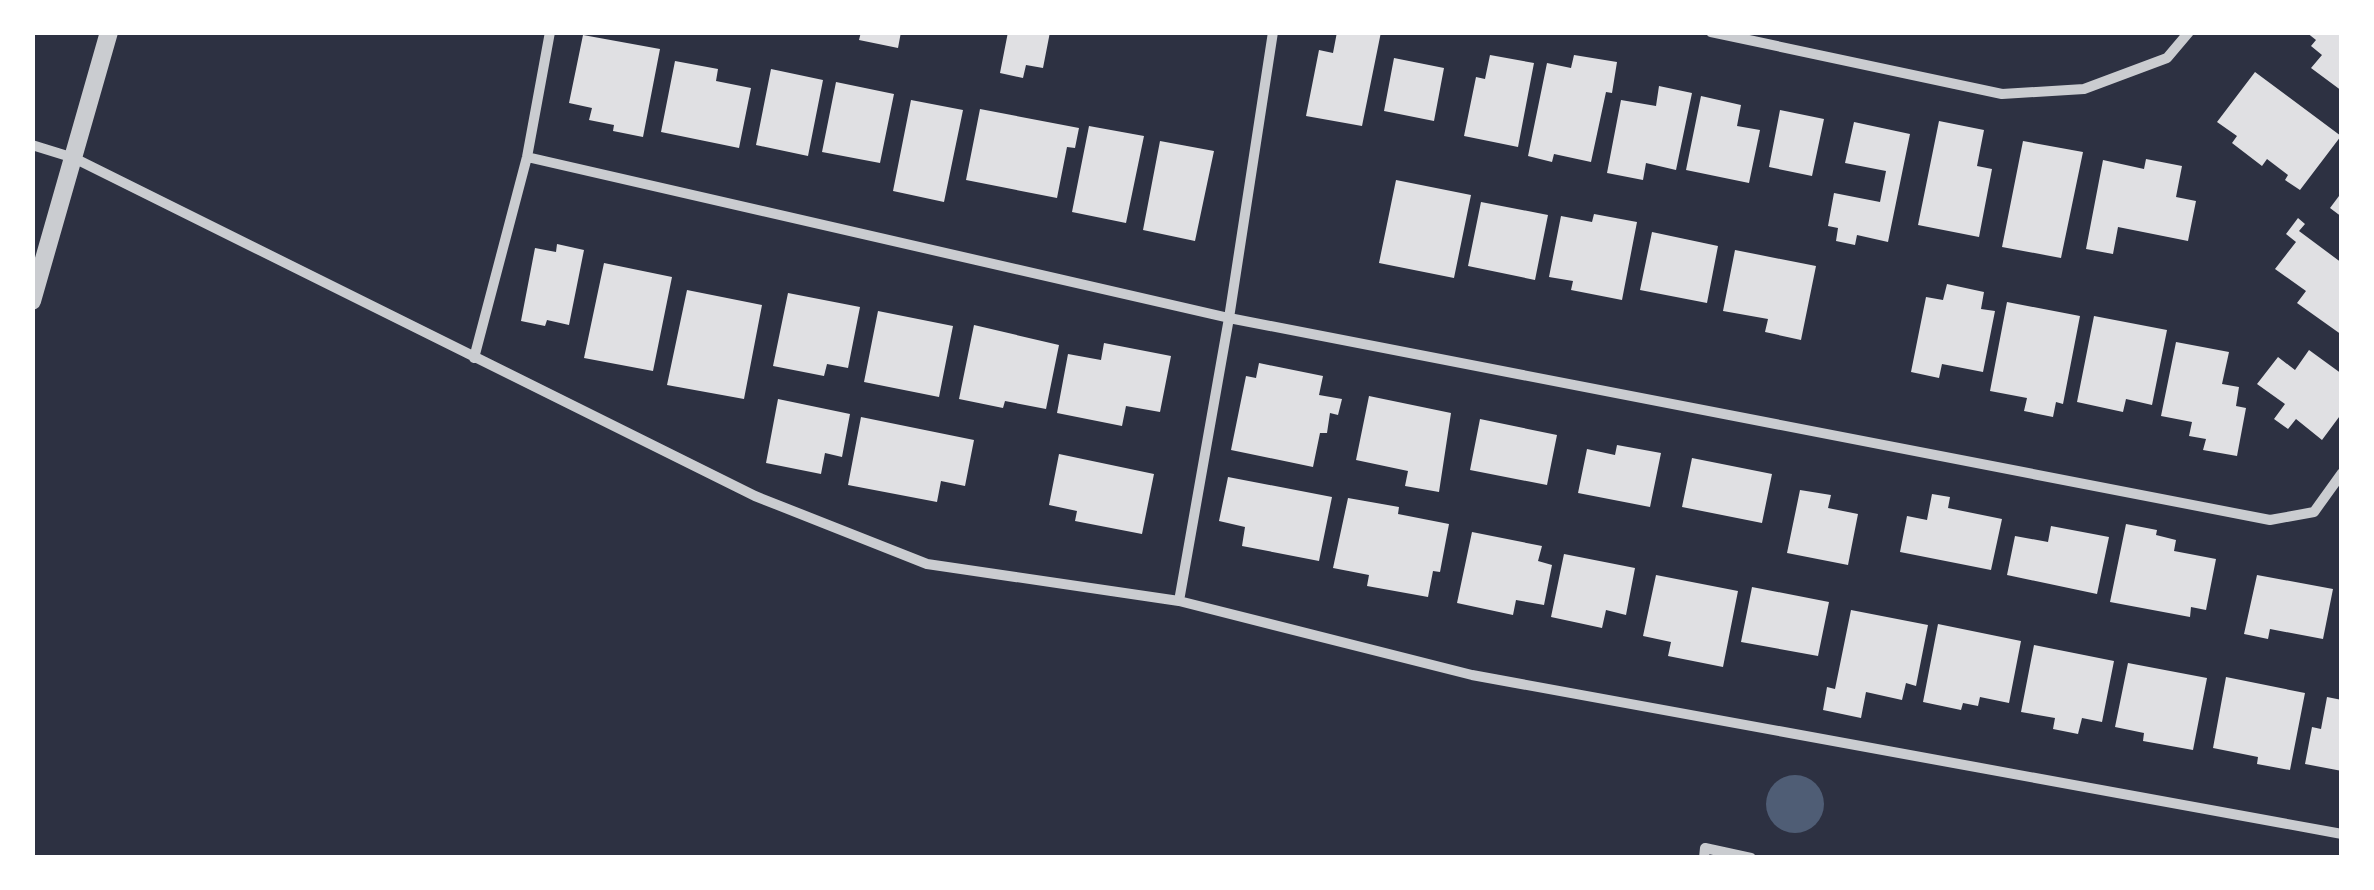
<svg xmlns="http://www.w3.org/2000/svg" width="2374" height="890" font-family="'Fira Sans',sans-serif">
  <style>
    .water { fill: #4f5d75 }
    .building { fill: #e0e0e3 }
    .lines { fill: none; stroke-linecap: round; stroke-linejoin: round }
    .minor { stroke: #caccd0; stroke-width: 10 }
    .tertiary { stroke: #caccd0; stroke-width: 18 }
  </style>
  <rect width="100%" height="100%" fill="#2d3142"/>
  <path class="water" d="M1766 804a29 29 0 1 1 58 0a29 29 0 1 1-58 0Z"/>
  <path class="building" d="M861 32H901L898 48 859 40Z
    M1008 32H1050L1043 68 1026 65 1023 78 1000 73Z
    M1337 32H1381L1362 126 1306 116 1319 50 1333 53Z
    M2306 32H2342V91L2311 68 2322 55 2311 46 2316 40Z
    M583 35 660 49 643 137 613 131 614 125 589 120 592 108 569 103Z
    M1490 55 1534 63 1518 147 1464 136 1476 77 1485 79Z
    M1574 55 1617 62 1612 93 1606 92 1591 162 1554 154 1552 162 1528 156 1547 63 1571 68Z
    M1394 58 1444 68 1434 121 1384 111Z
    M675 61 718 69 716 81 751 88 739 148 661 132Z
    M771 69 823 80 808 156 756 145Z
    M2255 72 2341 136 2300 190 2285 180 2288 175 2267 159 2262 166 2232 143 2237 136 2217 122Z
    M836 82 894 94 880 163 822 152Z
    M1659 86 1692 93 1676 170 1646 163 1643 180 1607 173 1621 100 1656 106Z
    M1701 96 1741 105 1737 126 1760 130 1749 183 1686 170Z
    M911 100 963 110 944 202 893 191Z
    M980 109 1079 128 1075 148 1067 147 1057 198 966 180Z
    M1780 110 1824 119 1812 176 1769 167Z
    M1939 121 1984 130 1977 166 1992 169 1979 237 1918 225Z
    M1854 122 1910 134 1888 242 1857 235 1855 245 1836 241 1838 228 1828 226 1834 193 1880 202 1886 171 1845 163Z
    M1089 126 1144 136 1126 223 1072 212Z
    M1160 141 1214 151 1195 241 1143 230Z
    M2023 141 2083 152 2061 258 2002 247Z
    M2146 159 2182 166 2176 197 2196 201 2188 241 2118 227 2113 254 2086 249 2103 160 2144 169Z
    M1396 180 1471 195 1454 278 1379 263Z
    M2342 192V217L2330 208Z
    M1481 202 1548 215 1535 280 1468 266Z
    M1594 214 1637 222 1622 300 1571 290 1573 281 1549 277 1561 216 1592 222Z
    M2298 218 2305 224 2299 231 2342 263V335L2297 303 2306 291 2275 269 2296 242 2286 234Z
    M1652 232 1718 246 1707 303 1640 290Z
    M557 244 584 250 569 325 547 320 545 326 521 321 535 248 556 252Z
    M1735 250 1816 266 1801 340 1765 332 1768 319 1723 311Z
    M604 263 672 277 653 371 584 358Z
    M1947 284 1984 292 1981 309 1995 311 1983 372 1942 364 1939 378 1911 372 1926 297 1943 300Z
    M687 290 762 305 744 399 667 385Z
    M788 293 860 307 848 368 827 364 824 376 773 366Z
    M2007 302 2080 316 2063 404 2056 402 2053 417 2024 411 2027 398 1990 391Z
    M878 311 953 326 939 397 864 382Z
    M2094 316 2167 330 2152 405 2126 399 2123 412 2077 402Z
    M974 325 1059 345 1046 409 1005 401 1003 408 959 399Z
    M2176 342 2229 352 2222 384 2239 387 2236 406 2246 408 2237 456 2203 450 2206 439 2189 436 2192 422 2161 416Z
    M1104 343 1171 356 1160 412 1126 406 1122 426 1057 413 1068 354 1101 360Z
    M2309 350 2342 374V413L2322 440 2296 419 2288 429 2274 419 2285 404 2257 384 2278 357 2295 370Z
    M1259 363 1323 376 1319 395 1342 399 1338 415 1330 413 1327 433H1320L1313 467 1231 450 1246 376 1256 378Z
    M1369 396 1451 413 1439 492 1405 486 1408 471 1356 460Z
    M778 399 850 414 842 457 825 453 821 474 766 463Z
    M861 417 974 440 965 486 941 481 937 502 848 485Z
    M1480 419 1557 435 1547 485 1470 470Z
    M1617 445 1661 453 1650 507 1578 493 1587 449 1615 455Z
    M1059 454 1154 474 1142 534 1075 521 1077 511 1049 505Z
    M1692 458 1772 474 1762 523 1682 507Z
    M1228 477 1332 497 1319 561 1242 546 1245 527 1219 521Z
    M1800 490 1831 495 1828 508 1858 514 1848 565 1787 553Z
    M1932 494 1950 497 1948 508 2002 519 1991 570 1900 552 1907 516 1927 520Z
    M1348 498 1399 507 1398 514 1449 524 1440 572 1433 571 1428 597 1367 586 1369 575 1333 568Z
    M2126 524 2157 530 2156 535 2176 540 2174 551 2216 559 2206 610 2191 607 2190 617 2110 602Z
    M2051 526 2109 537 2097 594 2007 575 2015 536 2048 542Z
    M1472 532 1542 546 1538 561 1552 565 1544 605 1516 600 1513 615 1457 603Z
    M1564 554 1635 568 1626 615 1606 610 1602 628 1551 617Z
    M1656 575 1738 591 1723 667 1668 656 1671 642 1643 636Z
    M2257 575 2333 589 2323 639 2270 629 2268 639 2244 634Z
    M1752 587 1829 602 1818 656 1741 642Z
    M1851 610 1928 625 1916 686 1906 683 1902 700 1866 692 1861 718 1823 710 1827 687 1835 689Z
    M1938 624 2021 641 2009 703 1980 697 1978 706 1963 703 1961 710 1923 702Z
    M2034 645 2114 661 2102 722 2082 718 2078 734 2053 729 2055 718 2021 712Z
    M2128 663 2207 678 2193 750 2143 741 2144 733 2115 727Z
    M2226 677 2305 693 2290 770 2257 764 2258 757 2213 748Z
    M2327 697 2342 700V771L2305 764 2312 727 2321 729Z"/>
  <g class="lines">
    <path class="minor" d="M1711 32 2002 94 2084 89 2167 58 2189 32
      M32 145 74 158 755 496 927 564 1179 601 1472 675 2342 834
      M527 157 1229 318 2270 520 2314 512 2342 473
      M474 358 527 157 550 32
      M1179 601 1229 318 1273 32
      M1704 858 1705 848 1751 858"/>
    <path class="tertiary" d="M32 301 109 32"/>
  </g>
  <rect width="2374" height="890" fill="none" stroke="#ffffff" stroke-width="70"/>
</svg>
